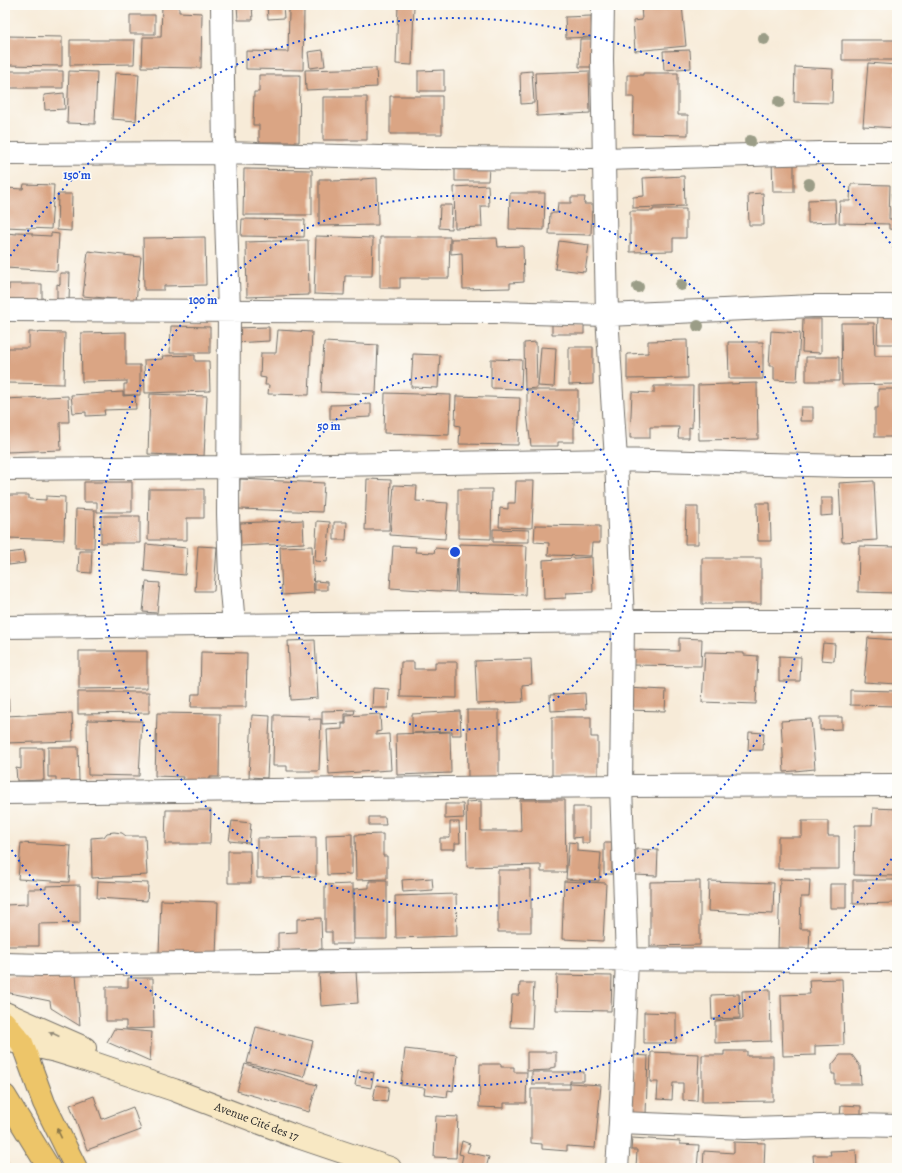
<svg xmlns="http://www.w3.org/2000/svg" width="902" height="1173" font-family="Alegreya,serif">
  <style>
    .building { fill: #daa584 }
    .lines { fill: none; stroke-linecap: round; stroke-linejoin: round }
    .street-casing { stroke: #726e68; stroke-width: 24 }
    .secondary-casing { stroke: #726e68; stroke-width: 24 }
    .primary-casing { stroke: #726e68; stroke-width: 24 }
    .street { stroke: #fff; stroke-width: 22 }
    .secondary { stroke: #f8e8c3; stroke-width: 22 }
    .primary { stroke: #edc569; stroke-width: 22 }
    .tree { fill: #9b9d87 }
    .oneway { fill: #928a77 }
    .oneway2 { fill: #8c784a }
    .ring { fill: none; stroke: #1d4ed8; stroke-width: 2; stroke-dasharray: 2 4 }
    .labels { text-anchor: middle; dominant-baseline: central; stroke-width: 3; stroke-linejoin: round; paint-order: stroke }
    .street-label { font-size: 12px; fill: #2b2b2b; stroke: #fdfcf7 }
    .centre { fill: #1d4ed8; stroke: #fdfcf7; stroke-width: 2 }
    .ring-label { font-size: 12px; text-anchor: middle; font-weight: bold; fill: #1d4ed8; stroke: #fdfcf7; stroke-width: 3; stroke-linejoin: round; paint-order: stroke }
  </style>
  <rect width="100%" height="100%" fill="#fdfcf7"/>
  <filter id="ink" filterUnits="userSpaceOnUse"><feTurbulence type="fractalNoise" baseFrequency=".025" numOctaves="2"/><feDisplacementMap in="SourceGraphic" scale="8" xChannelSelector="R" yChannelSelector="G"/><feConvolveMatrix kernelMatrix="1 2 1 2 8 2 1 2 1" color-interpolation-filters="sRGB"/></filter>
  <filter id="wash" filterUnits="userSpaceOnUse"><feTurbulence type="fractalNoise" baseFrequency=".012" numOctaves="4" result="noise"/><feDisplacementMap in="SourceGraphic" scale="16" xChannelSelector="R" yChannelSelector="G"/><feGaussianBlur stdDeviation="0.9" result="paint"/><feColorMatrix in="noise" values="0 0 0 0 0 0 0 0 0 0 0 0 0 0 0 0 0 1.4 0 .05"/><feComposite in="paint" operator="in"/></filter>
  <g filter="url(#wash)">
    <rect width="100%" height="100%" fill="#f7ebd8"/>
    <g id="blocks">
      <path class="building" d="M162 5H179V12L202 13 201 68 142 67 143 37H161Z
        M237 5H252L253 20H238Z
        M267 5H283L284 18 268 19Z
        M398 5H414L412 65 396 64Z
        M641 5H682L686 46 635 51 633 21 642 20Z
        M289 10 304 11 303 70 246 69V51L288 52Z
        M130 15H155V34H130Z
        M591 16 592 37 566 38 565 17Z
        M5 36 62 37V66L5 65Z
        M580 39H593V67H579Z
        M70 40H135L134 64 70 65Z
        M842 40H897V60H842Z
        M323 50 325 66 310 68 308 52Z
        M690 50 691 68 664 70 663 51Z
        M868 63 897 65V128L863 126Z
        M795 67 833 69 832 103 794 102Z
        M376 68 377 87 306 90 305 70Z
        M444 70V91H418V71Z
        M5 71H63V88H5Z
        M69 71 97 72 95 124 67 123Z
        M532 71 534 103 521 104 520 72Z
        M589 71 590 113 537 116 535 73Z
        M115 73 139 74 136 121 112 119Z
        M643 73H678V115H688V135L633 134 634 97H627V75H643Z
        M259 75H300L299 142H259V125H253L254 92H259Z
        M64 93 65 109 45 110 44 95Z
        M390 96H442V134H390Z
        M323 97H367V140H323Z
        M794 159V192H773L772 160Z
        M455 168H489L488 181H455Z
        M244 169 312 170V215H243Z
        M684 176 685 206 633 208V197L644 196 643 178Z
        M377 178 378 225 319 226V179H331V181L362 180V179Z
        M24 184 54 185 51 229 5 227V188L23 189Z
        M851 184 890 185 889 219H892V208H897V230L889 229V224L839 223 840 201H850Z
        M488 185 489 206H481L482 227 455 228 454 187Z
        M510 193H545L544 230 509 229Z
        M763 193 764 225H749L748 194Z
        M58 194H72L71 231 57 230Z
        M571 197H585L584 204H592L591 235 549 234 550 213H557L558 203H571Z
        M835 199 836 222 808 223V200Z
        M440 205H452L451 229 439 228Z
        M653 209H686V238H673V251L630 252V211H653Z
        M242 219 305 220 304 237 241 236Z
        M17 232 32 233V235L51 236V233L59 234 57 271 5 268V233L17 234Z
        M316 236 373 238 372 276H345L344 295 314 294Z
        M205 237 206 285 164 286V290H144L143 238Z
        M380 237H450L449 278H400V288H380Z
        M497 238 498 247 523 246 524 282 510 283V288L463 289 462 253 451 254V239Z
        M308 240 309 295 247 297 246 242Z
        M559 241 589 245 585 272 555 269Z
        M88 251 141 257 136 301 83 296Z
        M60 273H70L69 301H57V284L60 285Z
        M9 284H42V303H5V290H9Z
        M878 315 897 316V344H877Z
        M803 319H821V353L802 352Z
        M552 323H584V334H552Z
        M841 323H874L875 356H895V372H897V384L842 385Z
        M171 326 210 327V353H170Z
        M269 327V341L234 343 233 328Z
        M278 330 312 332 309 395 268 394 269 385H265L266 378 260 377 261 353H276Z
        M771 331 800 333 797 381 774 380V366H769Z
        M29 332 65 333 64 384 7 383 8 348H29Z
        M126 332V365H140V395H124V384H127V381L82 382 81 333Z
        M687 340 688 378 627 379V354L648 353V341Z
        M324 342 378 345 376 394 321 392Z
        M536 342 537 388 525 389 524 343Z
        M728 342H763V379H729Z
        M541 347 556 348 554 387 538 386Z
        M569 347H593V384L569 385Z
        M413 354 440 355 438 388 411 387Z
        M195 355V361H209L210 391 145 393 144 360 163 359 162 356Z
        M806 357H839V381H806Z
        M491 359 522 360 521 389 491 388Z
        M757 383 758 439 699 440 698 385Z
        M654 386H693L692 428 689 427V438H678L679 427H650V438H630L632 392 654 393Z
        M878 389H897V437H875V408H878Z
        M527 390H578V419H574V442H558V446H531L527 414Z
        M123 392V396L135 395 136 409 104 410 105 415 86 416V412L73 413 71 395Z
        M385 393 451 395 449 435 384 433Z
        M150 394 207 396 204 456 148 454Z
        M68 396 69 422H60L61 450 7 452 5 399Z
        M456 396 520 398 518 445 459 444 460 426 455 425Z
        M371 404V417L330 419V405Z
        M801 407H813V421H800Z
        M240 479 324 483 322 512 239 509Z
        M367 479 391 480 389 530H365Z
        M516 481H534L532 528 499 527 500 508 508 509V503H515Z
        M874 481 877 540 842 542 839 483Z
        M84 482H132V512H97V502H84Z
        M394 485 417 486 416 501 448 503 445 539 390 535Z
        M149 489H204V518H187V540H148Z
        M458 489H492L491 539 458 538Z
        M9 495H29V499L46 500V496L65 497 64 540 8 538Z
        M821 498H833V515L821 516Z
        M757 503H770L771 541H758Z
        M686 507H698V544H685Z
        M76 509 95 510 94 548H75Z
        M101 516H140V543H101Z
        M303 520 304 543 241 546 240 523Z
        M317 521 330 522 327 562 315 561Z
        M334 522H347L346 540H334Z
        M535 525 600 526V543H592L591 556 548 555 549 543 534 542Z
        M493 529 529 530V542H493Z
        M146 544 187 548 185 575 144 571Z
        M459 544 527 546 525 595 457 593Z
        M198 546 217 547 214 591H195Z
        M312 546 314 593 282 595 280 547Z
        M393 546 416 547 415 552 434 553 435 548 458 550 455 592 390 588Z
        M859 546 897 547V593L858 592Z
        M23 551 25 563 9 565 8 553Z
        M79 551H92L91 573 78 572Z
        M592 557 593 592 566 593V598L544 599 543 560Z
        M702 558H761V604H702Z
        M315 581 327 582V590H315Z
        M146 582 160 583 157 613 143 612Z
        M679 638 702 639 701 666 630 665V650L679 651Z
        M868 638 897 640V684L864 682Z
        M315 640 318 698 291 700 288 641Z
        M823 643 835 644 834 661 821 660Z
        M79 651H147V688L79 689Z
        M201 652 247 653 246 707H191L192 694H200Z
        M705 652 744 653V655L758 656 756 704 702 702Z
        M779 656 801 657 800 681H779Z
        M531 659 532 684 522 685 523 702 477 704 475 661Z
        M401 662H414V669H435V662H457V698L400 697Z
        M5 681H8L9 712H5Z
        M373 688 389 689 388 708H372Z
        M626 688 666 690 665 711 625 710Z
        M850 690 897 691V706L850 705Z
        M78 692H149V713L78 714Z
        M585 693 586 709 551 711 550 695Z
        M355 710 354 714H345V723L322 724V711Z
        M467 710H499V776L468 777Z
        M460 711 461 735H452V731L412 733V714Z
        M72 713 73 741 5 743V716Z
        M157 713 220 714 219 777H210V782L182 781 183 777 155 776Z
        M380 714 381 731 376 732V735L389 734 391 770 329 774 327 730 342 729V724H346V716Z
        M252 715 270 716 267 778 249 777Z
        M274 715 309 716V719H321L319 771H287V766H273Z
        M552 717H591V737H598V775L552 776Z
        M820 717H842V729L820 730Z
        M811 719 815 769 784 772 781 721Z
        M87 720 142 721 139 776 88 775Z
        M450 732 451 773 397 775 396 734Z
        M749 732 764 733 763 750H748Z
        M48 747H78L79 781H56V777H48Z
        M21 748H43L44 780 17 781 16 768 21 769Z
        M520 800H565L566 872H541V865L467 867 466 802 481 801V831H521Z
        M445 804H463L464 818 445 819Z
        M573 807H589V843H582V837L573 838Z
        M873 808 897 809V876L854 875 855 825H872Z
        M166 810H211L210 844H165Z
        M369 817H385L386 825H369Z
        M232 821 251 823 249 843 229 841Z
        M802 821H828V836H839V869H778V837H802Z
        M450 822H459L460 843H455V849H440V838H450Z
        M114 832 122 833 126 836H145L147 875 92 878 91 838 104 837 107 833Z
        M352 834V874L327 875 326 835Z
        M383 834V856H387V879L356 880 355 835Z
        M316 837V877L257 878V838Z
        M569 842 577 843V851L601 853 599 881 566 879Z
        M21 843 71 846 69 882 18 879Z
        M604 843H612V874H604Z
        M636 849 658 850 657 876 634 875Z
        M228 851H250L251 883H228Z
        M498 870H531V932H498Z
        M432 878 433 890 403 892 402 880Z
        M780 879 810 880 809 897H801L800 929H810L809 949 778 948Z
        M853 880H897V903L853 904Z
        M98 881 148 883 147 901 97 898Z
        M369 881H387V939H354V889L369 888Z
        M564 881 606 883 603 941 562 939Z
        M700 881V945L650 946V882Z
        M709 881 774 883 773 914 708 911Z
        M353 884V944H332V932H325V885Z
        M830 884H846V908H830Z
        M80 885V923L39 924V946H5V905L28 904V889H46V886Z
        M456 894 457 936 396 938 395 896Z
        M161 900 218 902 216 956 159 954Z
        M321 918 322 949 278 951V933L297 932V919Z
        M356 971 358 1003 321 1006 319 974Z
        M76 974 80 1026 51 1008 50 1001 5 992V976Z
        M557 975 612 976 611 1011 556 1010Z
        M128 978H153L154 1028 126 1029V1021H106V987H128Z
        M842 979 844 1045 815 1046V1055L783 1056 781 995 810 994 809 980Z
        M520 983H534L532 1028 510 1027 512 995H519Z
        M770 990 771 1041 715 1043V1021L743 1019 742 991Z
        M739 994 740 1018 712 1019 711 995Z
        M644 1012 676 1013V1043H644Z
        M256 1027 313 1041 304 1077 247 1063Z
        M114 1029 152 1032 150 1061 107 1042Z
        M405 1049 457 1055 453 1091 448 1090 447 1097 424 1094 425 1088 401 1085Z
        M724 1051H747V1056H773V1101L702 1102V1055H724Z
        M527 1052H556V1067L550 1068V1070L527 1071Z
        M651 1052 699 1054 697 1101 683 1100V1083H673L672 1100 657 1099 658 1082H650Z
        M633 1055 648 1056 646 1114H631Z
        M840 1055H852L860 1066 861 1084H835V1074H832V1065Z
        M245 1064 317 1085 309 1112 237 1091Z
        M480 1064H501V1067H514V1072H527L526 1103H504V1108L479 1107Z
        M358 1070 374 1073 371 1088 355 1085Z
        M532 1072H584V1081H570V1084H532Z
        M570 1083 601 1085 595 1148 567 1146V1151L542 1149V1144L531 1143V1089H570Z
        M376 1085 389 1087 387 1102 373 1100Z
        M94 1096 102 1119 133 1107 141 1130 87 1150 70 1105Z
        M841 1105 861 1106V1119L840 1118Z
        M436 1116 458 1117 456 1158 434 1157Z
        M632 1138 680 1141V1144L699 1145 697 1168H636L637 1150H631Z
        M462 1141 470 1144 467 1152 489 1157 486 1168H475L461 1165 463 1155 459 1154Z
        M734 1142 765 1143 764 1168H703L704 1151 734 1153Z
        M856 1150 857 1168H814L813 1155H831L830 1151Z
        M5 1159 11 1168H5Z"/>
    </g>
  </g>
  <g filter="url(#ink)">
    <use href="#blocks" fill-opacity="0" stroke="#726e68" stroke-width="1"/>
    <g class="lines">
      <defs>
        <path id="street" d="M222 5 224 153 229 311 228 514 230 579 234 625
          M603 5 602 59 607 315 616 460 623 621 621 786 627 960 620 1123 617 1168
          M5 154 224 153 422 158 604 159 820 153H897
          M5 310 494 312 607 315 813 306H897
          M5 469 228 467 616 460 847 466H897
          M5 627 623 621H897
          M5 793 621 786 897 785
          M5 964 43 965 496 959 897 960
          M620 1123 745 1128 857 1125 897 1126"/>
        <g id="secondary">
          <path d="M5 1013 85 1048"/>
          <path id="s1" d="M5 1040 56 1051 82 1059 174 1090 292 1135 390 1168"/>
        </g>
        <path id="primary" d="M5 1023 22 1043 44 1103 76 1168
          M5 1096 49 1168"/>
      </defs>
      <use href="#street" class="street-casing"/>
      <use href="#secondary" class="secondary-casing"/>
      <use href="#primary" class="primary-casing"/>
      <use href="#street" class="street"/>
      <use href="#secondary" class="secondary"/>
      <use href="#primary" class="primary"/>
    </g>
    <g class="tree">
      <circle cx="764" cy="39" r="6"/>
      <circle cx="779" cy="102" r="6"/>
      <circle cx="750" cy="141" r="6"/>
      <circle cx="809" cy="184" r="6"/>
      <circle cx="681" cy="285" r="6"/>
      <circle cx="638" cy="287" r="6"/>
      <circle cx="698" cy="326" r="6"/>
    </g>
    <defs><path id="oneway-solid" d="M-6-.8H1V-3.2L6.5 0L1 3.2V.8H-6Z"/></defs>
    <use class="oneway" href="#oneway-solid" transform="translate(54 1034) rotate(-155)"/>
    <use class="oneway2" href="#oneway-solid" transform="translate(59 1133) rotate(-116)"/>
  </g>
  <g class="ring">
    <circle cx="455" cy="552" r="178"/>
    <circle cx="455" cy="552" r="356"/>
    <path d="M895 854A534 534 0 0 1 7 843M7 261A534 534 0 0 1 895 250"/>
  </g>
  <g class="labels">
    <g class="street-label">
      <text stroke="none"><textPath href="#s1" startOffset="265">Avenue Cité des 17</textPath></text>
    </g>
  </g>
  <circle cx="455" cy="552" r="6" class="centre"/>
  <g class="ring-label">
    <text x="77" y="179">150 m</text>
    <text x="203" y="304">100 m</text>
    <text x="329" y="430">50 m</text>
  </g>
  <rect width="902" height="1173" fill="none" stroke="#fdfcf7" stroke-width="20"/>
</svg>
